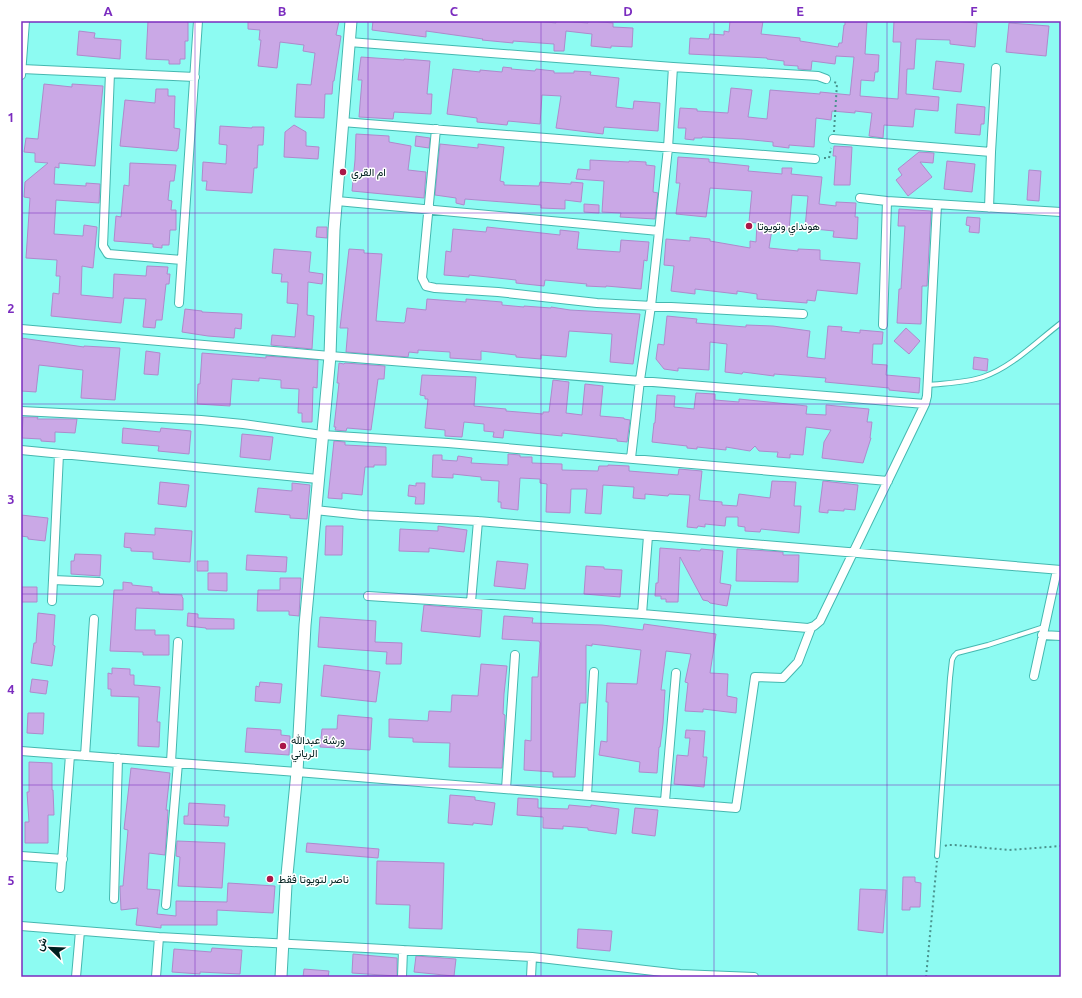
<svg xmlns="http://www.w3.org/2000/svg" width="1082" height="998" font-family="Ubuntu,Vazirmatn,sans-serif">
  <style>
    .building { fill: #caa8e6; stroke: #ae8acc }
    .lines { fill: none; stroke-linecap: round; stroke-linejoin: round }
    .lane-casing { stroke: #45b8b0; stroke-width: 6 }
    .street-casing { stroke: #45b8b0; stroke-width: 10 }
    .secondary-casing { stroke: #45b8b0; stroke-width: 13 }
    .path { stroke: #49928d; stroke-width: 2; stroke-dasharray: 2 3; stroke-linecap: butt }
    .lane { stroke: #fff; stroke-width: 4 }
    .street { stroke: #fff; stroke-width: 8 }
    .secondary { stroke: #fff; stroke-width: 11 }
    .grid { fill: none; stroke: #7b2cbf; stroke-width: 1; stroke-opacity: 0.55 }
    .poi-dot { fill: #aa1648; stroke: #fff; stroke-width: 1.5 }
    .labels { text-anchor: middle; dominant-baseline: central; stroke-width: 3; stroke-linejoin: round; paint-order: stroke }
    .poi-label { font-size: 11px; fill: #00201f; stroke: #fff; text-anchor: start }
    .neatline { fill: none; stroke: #7b2cbf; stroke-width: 1.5 }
    .grid-label { font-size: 13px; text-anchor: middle; font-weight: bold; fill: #7b2cbf }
  </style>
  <rect width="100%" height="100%" fill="#8dfbf2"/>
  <path class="building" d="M148 21H188V41H185V59H180V64H169V60L146 59Z
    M248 21H339L336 35 341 36 336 68 334 81H333L332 94H325L324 118 295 117 297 84 311 85 315 53 303 51 304 45 280 42 277 68 258 66 261 40H259L260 30 248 29Z
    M373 21H538L556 23V21H563L588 23V21H592L613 23V27L633 28 632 47 611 46V48L591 46 592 34 566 31 564 51H554V44L513 41V43L482 40 483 39 426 31V37L372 30Z
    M730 21H763L761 34 800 38V41L838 47 839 43H842L844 25H845V21H867L865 54 879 55 878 72H875L874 81 861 80 860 96 898 99 901 42H893L894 21H955L977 23 975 47 950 44V40L916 39 914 69H907L906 94 939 97 938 111 915 109 913 127 884 125 883 138 869 136 872 113 855 111V113L832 111 831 120 816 118 814 147 789 145V148L773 146V142L743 139 702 137V138H694V140L685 139 686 128H678L680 108 697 109V111L728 113 731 88 752 90 748 117 767 119 770 90 820 94V92L850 95 854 57 836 56 835 64 812 61 811 70 798 69V66L784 65V61L767 59V58L689 54 690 38 709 39 710 34 724 35V31L729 32Z
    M1009 23 1049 26 1046 56 1006 52Z
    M79 31 95 33 94 38 121 40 120 59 77 55Z
    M361 57 404 60V59L430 61 427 94H432L431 114 394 112 393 119 359 117 362 80H358Z
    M936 61 964 64 961 92 933 89Z
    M503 67 512 68 511 69 535 71 536 69 554 71V73H574V71L591 72 590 75 619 78 616 107 633 109 634 101 660 103 658 131 604 127 603 134 556 128 561 96 542 95 540 124 508 121 507 125 477 122V118L447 114 453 69 480 72V70L502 72Z
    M44 84 72 87V84L103 86 95 166 59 163V168L55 167 54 184 86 186V183L100 184 99 203 56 200 54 234 83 236 84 225 97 227 93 268 82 266 81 295 113 298 114 274 146 276 147 266 168 267 167 274H170L169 284H166L162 320H156L155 328 143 327 146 299 124 298 121 323 51 316 53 293 59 294 60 276H56L57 260 26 258 30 198 24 197 25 182 48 163 35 162V153L24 152 26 138 38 139Z
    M156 89H168V96H175L174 128 180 129 178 149H177V151L120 146 125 100 155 103Z
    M957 104 985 107 984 124H981L980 135 955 133Z
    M294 125 306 132V146L319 147 318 159 284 157 285 132Z
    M220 126 252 128V127H264L263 145H258L257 168H254L252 193 206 190 207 181H202L203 162 226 164 227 145 219 144Z
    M356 134 389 136V142L411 146 408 170 426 172 424 198 352 191 355 160Z
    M416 136 430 138 429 148 415 146Z
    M440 144 478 148V144L504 147 500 181 504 182V185L539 186 540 182 571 184V182L583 183 581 202 565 200V209L541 208V205L465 199 464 205 456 203V198L435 195Z
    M834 146 852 147 850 185H834L836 156H833Z
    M919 152 934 153 933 163 920 162 932 177 908 196 896 180 902 175 898 169Z
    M678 157 709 159V162L749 166 748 171 782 174V168H792L791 174 822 177 819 204 836 206V202L856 203 855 217H858L857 239 833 237 834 231 805 228 808 196 792 195 789 230 772 229 769 248 798 251V249L820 250V260L860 263 857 294 817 290 815 301 807 300V303L757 299V294L737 291V294L695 289V294L671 291 674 266 664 265 666 239 690 241V237L710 239V241L750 248V241L756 242 757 223 749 222 752 191 710 188 706 217 676 214 680 183H676Z
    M590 160 629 162V161L646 162V165L655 166 653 192 658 193 655 219 620 217 621 213 602 212 604 181 576 179 578 169 590 170Z
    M947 161 975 164 972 192 944 189Z
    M130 163 176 165 174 181H170L168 200 172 201 171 210H176V230H170L169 245H162V248L153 247V244L114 241 116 216 121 217 124 185 129 186Z
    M1029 170 1041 171 1039 201 1027 200Z
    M584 204 599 205V213L584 212Z
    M899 209 931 211 927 286H922L921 324 897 323 899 289H901L905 226H898Z
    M967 217 980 218 979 233 969 232 970 226 966 225Z
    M317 227H327V238L316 237Z
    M487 227 560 235V230L579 232 577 249 620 252 621 240 649 242 647 261 644 260 641 289 606 286V287L586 286 587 284 545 280 544 286 516 283V280L469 275V277L444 275 446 251 451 252 453 229 486 232Z
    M274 249 311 252 309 272 323 274 322 284 308 282 307 315 314 316 312 349 271 345 272 335 295 337 298 304 287 303 288 282H281L282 274 272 273Z
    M349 249 364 250V253L382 254 376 321 404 323 405 322 407 308 426 310 427 299 466 302V299L502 302V305L524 307V306L551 308V307L570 310 640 314 633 364 610 362 612 334 569 331 566 357 541 355V359L516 357V355L481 351V360L450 358V352L418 350V353L409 352 408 357 346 352 348 328H340Z
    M185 309 202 311V312L242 314 241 329 235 328 234 338 208 336 182 332Z
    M667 316 697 319 696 323 746 327V325L773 326 810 331 807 357 825 359 828 326 842 327 841 331 860 333V330L883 332 882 344H873L872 364 887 365 886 375 920 378 919 393 889 390V388L825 382 826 378 774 374V376L743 372 742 374 725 372 727 344 710 342 709 370 678 368V371L664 369 656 359 658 344 664 345Z
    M906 328 920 341 909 354 894 341Z
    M21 338 84 347V346L120 348 115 400 81 398 83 370 39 365 36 392 21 391Z
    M146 351 160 353 158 375 144 374Z
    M202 353 266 358V356L318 360 317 388 313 387 312 422H302V413H298L299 389 281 388V380L259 378V381L232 379 230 406 197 404 198 384H200Z
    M974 357 988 359 987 371 973 369Z
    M339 363 344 364 345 363 385 366 384 379H378L371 430 347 428 346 431 335 430 336 427H334L339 383H337Z
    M422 375 476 377 474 406 506 409V411L543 414V412H549L553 380 569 382 566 413 582 415 585 384 603 386 600 416 624 418V419L630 420 627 442 617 441V439L606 438 562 433V436L504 430 503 438 493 437 494 432 484 431V424L464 422 462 437 445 436V430L425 428 428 399H425V396L420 395Z
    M696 393 715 394V400L739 402V399L807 406 806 414 826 415V405L869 409 867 422H872L870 438H871L863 463 822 458 824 442 831 430 806 427 803 455 790 454V458L777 457 778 452H775L759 451 755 446 750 451 726 447V450L697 447V449L687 448V446L652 442 654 423H655L657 395 675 396 674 407 694 409Z
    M23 417H38L37 419H77L75 433 55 432V442L41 441V439L22 438Z
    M123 428 160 432 161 428 191 431 189 454 158 451 159 446 122 443Z
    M242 434 273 437 270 460 240 457Z
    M334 441 345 442V445L386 447V465H374V467H365L362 495 342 493V499L328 498Z
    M508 454 520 455V457H532V463L562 464V470L598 471 599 466H608V465L629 466V471L678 475 679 469 702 471 699 500 722 502V505L737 506 739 494 770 498 772 481 796 482 794 506H801L799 533 761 529 760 532 745 531V527L738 526V517H726L725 526 705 524V527L698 526 697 528 687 527 690 495 669 494 668 496 645 494V499L633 498 634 487 603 485 601 514 585 513 587 489H571L570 513 546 512 547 484 540 483V479L520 478 518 510 501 508V502H498L499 481 481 480V477L453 474V478L432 477 433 455H442V460L457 461 458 456 472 458 471 463 508 465Z
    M823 481 858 485 855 510 844 509V511L828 510V513L819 512Z
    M160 482 189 485 186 507 158 504Z
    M292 483 310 485 307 519 290 518V515L255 512 258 488 292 491Z
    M416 483H425L424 504H415L416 497 408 496 409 485 416 486Z
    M21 515 48 518 45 541 28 539V537L21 536Z
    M326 526H343L342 555H325Z
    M438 526 467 530 464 552 429 548V552L399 551 400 529 438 531Z
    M155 528 192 531 190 562 153 559V552L131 551V548L124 547 125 533 155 535Z
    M660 548 700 551 701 549 723 551 720 583 731 585 727 606 710 603 708 601 703 600 680 557 678 602H666V599H661V596H655L656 583H658Z
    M737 549 783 552V555H799L798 582 736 581Z
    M75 554 101 555 100 576 71 574V561H74Z
    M247 555 287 557 286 572 246 570Z
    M197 561H208V571H197Z
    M497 561 528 564 525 589 494 586Z
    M586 566 604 567V569L622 570 620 597 584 594Z
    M208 573H227V591L208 590Z
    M280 578H301L299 616 289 615V611H257L258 590H280Z
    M123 582 132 583V585L152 587V592H159V594L182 595V597L183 598V610L136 608 135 630H155V635H169V655H143V652L110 651 114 590H123Z
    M21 587H37V602H21Z
    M424 605 482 610 480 637 421 631Z
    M38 613 55 615 53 645 55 646 52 666 31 663 34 643H36Z
    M188 613 198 614V618L234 619V629H206V628L187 626Z
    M504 616 533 618 532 623 602 625 643 630 644 624 716 634 710 673 728 674 727 696 737 698 736 713 703 709V712L685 711 688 683 685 682 691 654 666 651 661 690H665L663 724 660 747H659L657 773 639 772 640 762 599 755 601 741 607 742 608 702H606L607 683 637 684 641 650 592 644V646L586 645V703H580L575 777H553V772L524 770 525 740 531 741 532 677H538L540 643 539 641 502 639Z
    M320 617 376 621 375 642 402 643 401 664H386L387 652 318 647Z
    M481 664 507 666 504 694 503 714 505 715 502 768 449 767 450 743 413 742V738L389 737V719L428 721 429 711 451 712 452 695 478 696Z
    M324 665 380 672 376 702 321 696Z
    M112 668 130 669V675H134V685L160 687 157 722H160L159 747 138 746 139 697 111 696V689H108V673L112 674Z
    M32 679 48 681 46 694 30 692Z
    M260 682 282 684 280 703 255 701 256 686 259 687Z
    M28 713H44L43 734 27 733Z
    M338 715 372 718 370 750 320 747 322 729H337Z
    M247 728 281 730V735L290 736 289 755 245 752Z
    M686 730 705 731 703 757H707L704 787 674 784 677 755 688 756 690 738H685Z
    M29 762 52 763V790H53L54 815H48V843H25V822H29L27 792H29Z
    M131 768 170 773 166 810H168L165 855 149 853 147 889 160 890 157 914 176 916V901L227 902 228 883 275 886 273 913 217 910V925H161V928L136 925 138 908 121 910 120 888V886H123L128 830 124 829Z
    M450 795 475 797V800L495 803 492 825 473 823V825L448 823Z
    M518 798 538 799V808L568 809 569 805 591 807V805L619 809 616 834 588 830V828L563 826V829L543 828V817L517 815Z
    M189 803 225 805 224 817H229L228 826 184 824V816H188Z
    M635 808 658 810 655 836 632 833Z
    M177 841 225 843 222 888 178 886 180 857 176 856Z
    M307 843 379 849 378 858 306 852Z
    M377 861 444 863 442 929 409 928 410 905 376 904Z
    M903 877H915V882L921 883 920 907H910V910H902Z
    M860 889 886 890 883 933 858 930Z
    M578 929 612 931 610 951 577 948Z
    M212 948 242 950 240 974 200 972V974L172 972 174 949 211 952Z
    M353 954 397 958V976L352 973Z
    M416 956 456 959 454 976 414 972Z
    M304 969 329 971 328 977H303Z"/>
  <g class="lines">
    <defs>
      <path id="lane" d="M928 385C945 383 966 383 983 377 1012 367 1036 342 1061 323
        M937 856 950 678 952 660 954 656 957 653 988 645 1044 627"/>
      <path id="street" d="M349 42 673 67 818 76 826 79
        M22 69 195 77
        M110 73 103 246 108 254 182 260
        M21 75 25 21
        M342 122 815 159
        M436 129 422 278 426 286 435 288 498 292 597 303 803 314
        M833 139 991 152
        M860 198 887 201 1061 212
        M337 201 659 231
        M989 208 991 152 996 68
        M179 303 198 21
        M883 325 887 201
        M21 329 330 356 925 404
        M21 411 201 420 243 424 322 435 448 443 888 481
        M21 450 318 479
        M631 458 640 380 651 306 668 148 673 67
        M315 510 362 515 478 521 1061 570
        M53 580 99 582
        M368 596 642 614 808 628 814 626 820 621 925 404 927 396 937 205
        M52 601 59 454
        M471 602 478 521
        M642 614 648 536
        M1042 635 1061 636
        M1034 676 1057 570
        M21 751 297 772 736 808 755 677 783 678 798 662 811 628
        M85 756 94 619
        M171 762 178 642
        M506 789 515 655
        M587 795 594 672
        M665 801 676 673
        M21 856 63 859
        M60 888 70 755
        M114 899 118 758
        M166 905 178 763
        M21 926 159 937 532 957 680 974 754 977
        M76 977 80 931
        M156 977 159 937
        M402 977 403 950
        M531 977 532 957"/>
      <path id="secondary" d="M281 977 286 885 297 772 305 625 330 356 334 230 351 21"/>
    </defs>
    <use href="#lane" class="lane-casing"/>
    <use href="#street" class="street-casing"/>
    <use href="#secondary" class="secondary-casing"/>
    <path class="path" d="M834 132 837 83 834 82
      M824 158H829L831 148
      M945 846 947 845H955L1009 850 1061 846
      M926 977 937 861"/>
    <use href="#lane" class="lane"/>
    <use href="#street" class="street"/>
    <use href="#secondary" class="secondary"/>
  </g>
  <path class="grid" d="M195 21V977M368 21V977M541 21V977M714 21V977M887 21V977M21 213H1061M21 404H1061M21 594H1061M21 785H1061"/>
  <g class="poi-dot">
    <circle cx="343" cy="172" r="4"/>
    <circle cx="749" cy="226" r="4"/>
    <circle cx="283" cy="746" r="4"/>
    <circle cx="270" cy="879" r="4"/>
  </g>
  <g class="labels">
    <g class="poi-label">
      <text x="351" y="172">ام القري</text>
      <text x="757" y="226">هونداي وتويوتا</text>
      <text x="291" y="740">ورشة عبدالله<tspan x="291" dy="13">الرياني</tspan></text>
      <text x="278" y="879">ناصر لتويوتا فقط</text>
    </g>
  </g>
  <rect width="1082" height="998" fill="none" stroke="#ffffff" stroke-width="44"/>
  <g transform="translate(50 948) rotate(293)" stroke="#ffffff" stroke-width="3" paint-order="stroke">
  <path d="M0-3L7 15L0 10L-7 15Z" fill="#00201f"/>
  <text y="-6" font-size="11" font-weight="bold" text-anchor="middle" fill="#00201f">ش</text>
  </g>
  <rect x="22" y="22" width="1038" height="954" class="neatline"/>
  <g class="grid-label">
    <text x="108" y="16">A</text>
    <text x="282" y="16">B</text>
    <text x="454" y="16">C</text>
    <text x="628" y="16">D</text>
    <text x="800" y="16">E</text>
    <text x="974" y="16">F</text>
    <text x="11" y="122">1</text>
    <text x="11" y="313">2</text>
    <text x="11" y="504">3</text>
    <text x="11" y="694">4</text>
    <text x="11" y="885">5</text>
  </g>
</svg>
